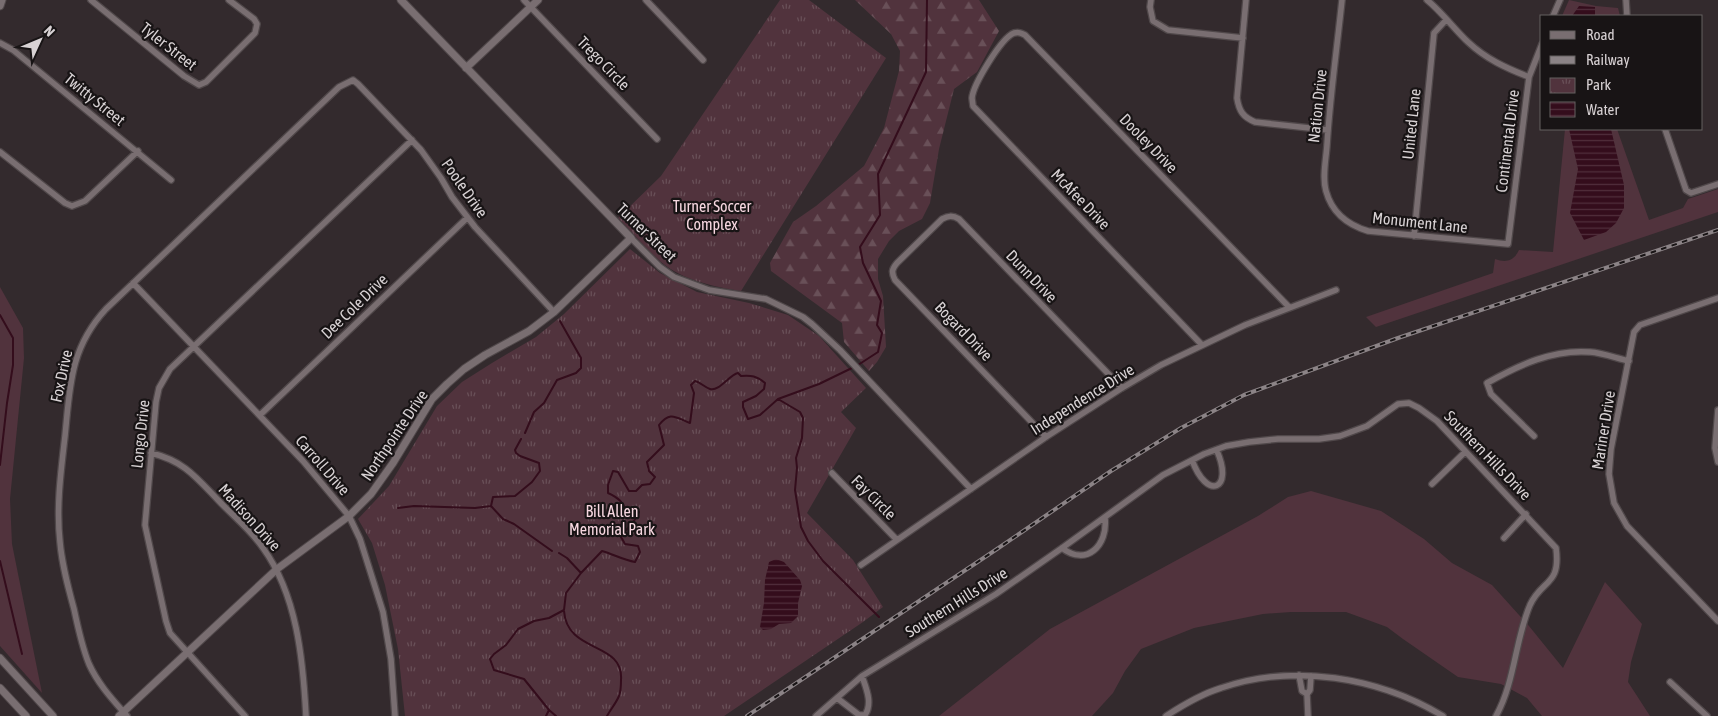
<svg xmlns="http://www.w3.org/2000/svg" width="1718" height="716" font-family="'Asap Condensed',sans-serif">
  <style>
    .grass { fill: #51333d }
    .forest { fill: url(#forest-firs) }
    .park { fill: url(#park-tufts) }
    .water { fill: url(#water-rules) }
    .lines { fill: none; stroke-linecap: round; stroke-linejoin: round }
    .stream { stroke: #340d1c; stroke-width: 2 }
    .minor-casing { stroke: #50484a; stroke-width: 8 }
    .tertiary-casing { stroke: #50484a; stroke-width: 9 }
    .minor { stroke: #796e71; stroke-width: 5.5 }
    .tertiary { stroke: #796e71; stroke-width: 7 }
    .rail-casing { stroke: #8b8386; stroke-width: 4 }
    .rail { stroke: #181415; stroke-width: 2; stroke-dasharray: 5.5; stroke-linecap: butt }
    .labels { text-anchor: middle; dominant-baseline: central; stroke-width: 4.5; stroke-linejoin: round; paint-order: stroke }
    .street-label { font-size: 16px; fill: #d8d2d4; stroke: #181415 }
    .park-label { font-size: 16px; fill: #f7d7e0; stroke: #181415 }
  </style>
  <defs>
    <pattern id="forest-firs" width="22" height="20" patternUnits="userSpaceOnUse" patternTransform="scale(1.25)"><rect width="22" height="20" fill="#51333d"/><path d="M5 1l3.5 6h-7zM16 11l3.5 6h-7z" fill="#695058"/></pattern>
    <pattern id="park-tufts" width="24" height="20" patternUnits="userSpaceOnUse" patternTransform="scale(1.25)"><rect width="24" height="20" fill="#51333d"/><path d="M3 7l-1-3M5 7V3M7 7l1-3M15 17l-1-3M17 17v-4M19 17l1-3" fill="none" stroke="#695058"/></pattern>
    <pattern id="water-rules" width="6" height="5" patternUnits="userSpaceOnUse" patternTransform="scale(1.25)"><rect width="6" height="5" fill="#340d1c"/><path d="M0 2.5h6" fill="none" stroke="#512f3c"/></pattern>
  </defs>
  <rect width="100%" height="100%" fill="#332a2d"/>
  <path class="grass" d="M1569 0 1596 6 1618 8 1620 16H1562Z
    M1565 129H1617L1649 220 1683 208 1688 199 1718 189V212L1376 327 1366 317 1493 273 1495 259C1506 263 1514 261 1519 250L1553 252Z
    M0 287 23 328 24 358 10 499 12 544 42 693 0 646Z
    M1311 491 1381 511 1424 539 1452 563 1492 585 1529 626 1563 668 1605 582 1642 624 1631 662 1628 682 1650 716H1542L1527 698 1501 684 1458 677 1403 639 1387 627 1346 612H1291L1263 614 1194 628 1141 649 1125 671 1113 693 1092 716H939L1050 629 1258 516 1288 497Z"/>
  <path class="forest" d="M855 0H979L999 31 977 72 954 89 939 149 930 203 922 219 899 231 889 241 878 259V279L883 296 886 347 877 362 869 371 844 342 842 323 771 271 770 263 793 222 816 206 864 166 884 128 899 71 900 51 891 34Z"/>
  <path class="park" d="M780 0H809L886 58 741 291C715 287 682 280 661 262 646 249 632 232 618 218L661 176Z
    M630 249 660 273 697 292 749 303 788 315 819 336 866 388 841 412 856 428 807 513 853 560 883 607 863 622 724 716H405L398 649 385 585 372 543 358 519 389 486 437 406 462 382 492 363 536 337 564 314Z"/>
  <path class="water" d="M1579 6 1595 7V16H1572Z
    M1569 129H1611L1624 185V208L1616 223 1606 232 1584 240 1570 213 1578 169Z
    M776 559 784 562 800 580 802 586 798 603V616L791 623 779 624 771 629 763 630 760 627 764 603 765 580 769 562Z"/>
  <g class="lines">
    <path class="stream" d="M0 315 13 338V365L7 403 0 465
      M858 365 878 352 882 333 877 325 881 301 863 263 860 247 880 215 878 174 926 72 927 0
      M778 399 800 412 803 418 802 438 796 458 797 468 795 490 801 527 808 541 823 561 879 617
      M525 433 534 412 544 403 557 380 576 373 581 368V358L560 321
      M521 439 515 450 516 453 520 456 539 463 540 471 532 482 515 496 493 497 491 506 503 519 514 524 552 551
      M398 508 414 506 475 508 491 506
      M559 553 567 558 581 573
      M0 561 22 654
      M564 611C567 654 624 641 621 680 621 685 621 691 619 696 616 703 611 709 607 716
      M549 710 556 716
      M546 716 549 710 524 679 494 670 490 659 494 654 506 645 518 629 534 621 549 618 564 610 566 593 581 573 602 551C613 554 623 560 635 562L640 552 638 546 625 544 621 537C627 527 635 523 639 512L627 513C623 502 619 498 608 493V485L613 471 618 472 629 491H636L642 485 650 484 655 477 649 471 647 462 664 445 659 425C670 411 675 417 690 423L694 393 691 385 695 381C700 382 704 387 710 389 719 392 729 375 738 373L741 376C751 375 757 376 765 383L764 389 756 396 743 402V407L748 419 760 415 778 399 819 384 854 367"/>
    <defs>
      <path id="minor" d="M91 0 184 76 199 85 206 82 255 33 257 24 254 19 229 0
        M524 0 657 139
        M646 0 703 60
        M1151 0 1150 7 1153 21 1168 30 1243 38
        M1246 0 1237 98C1239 111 1243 117 1255 122L1328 130
        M1342 0C1337 48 1330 97 1327 145 1326 160 1322 177 1326 191 1332 213 1348 225 1368 231L1508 244 1529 77 1542 44
        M1427 0C1442 12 1454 29 1468 42 1486 59 1506 68 1529 77
        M1626 0 1627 16
        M1553 16 1560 0
        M0 43 13 50 171 180
        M1665 129 1686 190 1691 193 1718 184
        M0 152 65 203 72 206 85 201 138 151
        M1414 236 1434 33 1446 20
        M631 238 660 267 674 277 709 290 766 299 803 317 812 324 840 350 971 489
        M133 283 303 461 349 516 360 539 383 612 391 659 395 716
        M1718 298 1640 325 1634 332 1611 449 1609 474 1614 503 1627 526 1718 621
        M1202 345 973 106C973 105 972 99 972 98 973 85 1001 38 1014 33 1019 32 1021 33 1025 35L1289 307
        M1718 410 1715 448 1718 462
        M260 415 467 218
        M1534 436 1491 394 1487 383C1519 365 1553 349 1590 352 1603 353 1616 358 1629 361
        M1046 437 895 280C891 272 892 269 897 263L942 219C948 216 952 215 959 219L1122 388
        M151 453C184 461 196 477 218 500 233 516 251 530 263 548 297 595 303 659 306 716
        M1192 460C1207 501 1234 490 1217 451
        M832 473 897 540
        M1432 484 1465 452
        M1504 538 1526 514
        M1062 548C1087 567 1108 545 1105 518
        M861 565 1046 437 1122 388 1161 365 1245 325 1336 290
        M1299 675 1302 691 1307 694
        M1670 682 1707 716
        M837 698 859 715H865C873 703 866 688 862 676
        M127 716C113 700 98 684 89 664 82 647 78 628 74 609 68 587 62 565 60 542 56 507 61 471 65 436 70 386 70 348 106 309L339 87 353 80 358 84 421 150 441 178 452 197 475 227 554 312
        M245 716 170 633 166 621 145 525 156 402 159 388 170 369 412 140
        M816 716 862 676 996 594 1062 548 1163 475 1204 454 1226 446 1249 442 1278 439H1319L1340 436 1367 426 1398 404 1409 403 1419 408 1437 421 1556 548C1561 586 1542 579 1530 605 1515 640 1515 682 1496 716
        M1166 716C1183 705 1201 694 1221 688 1293 663 1378 677 1443 716
        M1308 716 1307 694 1310 690 1311 676"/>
      <path id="tertiary" d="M0 6 2 0
        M466 68 538 0
        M0 658 53 716
        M0 688 26 716
        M119 716 277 569 349 516 371 494 393 463 432 399 447 384 464 369 485 355 529 331 554 312 631 238 401 0"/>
    </defs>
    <use href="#minor" class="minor-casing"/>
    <use href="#tertiary" class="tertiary-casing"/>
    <use href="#minor" class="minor"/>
    <use href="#tertiary" class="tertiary"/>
    <defs>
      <path id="rail" d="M747 716 997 549 1111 471 1181 428 1244 395 1398 338 1718 230"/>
    </defs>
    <use href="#rail" class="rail-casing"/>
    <use href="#rail" class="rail"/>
  </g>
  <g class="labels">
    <g class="street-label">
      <text transform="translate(169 46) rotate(38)">Tyler Street</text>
      <text transform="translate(604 63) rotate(46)">Trego Circle</text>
      <text transform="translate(95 99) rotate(39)">Twitty Street</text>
      <text transform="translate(1317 106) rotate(-84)">Nation Drive</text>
      <text transform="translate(1411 124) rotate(-84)">United Lane</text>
      <text transform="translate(1507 141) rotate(-83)">Continental Drive</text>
      <text transform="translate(1149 143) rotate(46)">Dooley Drive</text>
      <text transform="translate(465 188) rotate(55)">Poole Drive</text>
      <text transform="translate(1081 199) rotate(46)">McAfee Drive</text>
      <text transform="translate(1420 222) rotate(6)">Monument Lane</text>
      <text transform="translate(647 232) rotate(44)">Turner Street</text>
      <text transform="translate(1032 276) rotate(46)">Dunn Drive</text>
      <text transform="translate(354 306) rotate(-44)">Dee Cole Drive</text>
      <text transform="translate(964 331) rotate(46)">Bogard Drive</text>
      <text transform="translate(61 376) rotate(-78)">Fox Drive</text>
      <text transform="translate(1082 399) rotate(-32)">Independence Drive</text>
      <text transform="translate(1603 430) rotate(-81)">Mariner Drive</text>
      <text transform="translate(140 434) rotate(-84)">Longo Drive</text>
      <text transform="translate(394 435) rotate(-56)">Northpointe Drive</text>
      <text transform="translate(1488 455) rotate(46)">Southern Hills Drive</text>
      <text transform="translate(323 465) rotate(49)">Carroll Drive</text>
      <text transform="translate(874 497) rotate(45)">Fay Circle</text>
      <text transform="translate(250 517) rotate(48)">Madison Drive</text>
      <text transform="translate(956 602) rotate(-32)">Southern Hills Drive</text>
    </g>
    <g class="park-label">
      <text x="712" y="206">Turner Soccer<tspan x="712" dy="18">Complex</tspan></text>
      <text x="612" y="511">Bill Allen<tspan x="612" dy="18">Memorial Park</tspan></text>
    </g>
  </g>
  <rect x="1540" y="15" width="162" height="115" fill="#181415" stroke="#656061"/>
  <rect x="1550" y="31" width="25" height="8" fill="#796e71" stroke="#656061"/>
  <text x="1586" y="40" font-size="15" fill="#d8d2d4">Road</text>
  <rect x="1550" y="56" width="25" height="8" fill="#8b8386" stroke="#656061"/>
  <text x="1586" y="65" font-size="15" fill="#d8d2d4">Railway</text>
  <rect x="1550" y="78" width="25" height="15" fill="url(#park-tufts)" stroke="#656061"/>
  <text x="1586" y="90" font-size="15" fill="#d8d2d4">Park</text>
  <rect x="1550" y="102" width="25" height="15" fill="url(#water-rules)" stroke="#656061"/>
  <text x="1586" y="115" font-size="15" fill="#d8d2d4">Water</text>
  <g transform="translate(40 40) rotate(46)" stroke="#181415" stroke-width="4" paint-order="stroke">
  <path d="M0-4L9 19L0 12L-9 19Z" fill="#d8d2d4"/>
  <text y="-8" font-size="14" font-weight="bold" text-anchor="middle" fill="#d8d2d4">N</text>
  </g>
</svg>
